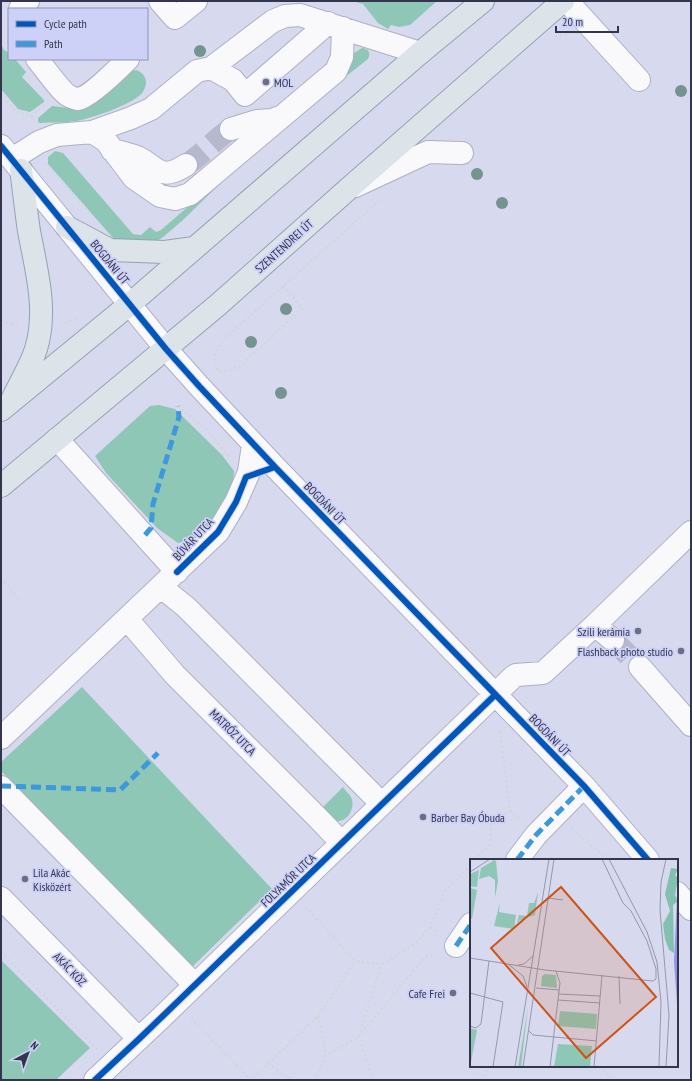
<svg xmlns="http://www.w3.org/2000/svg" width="692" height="1081" font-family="'PT Sans Narrow',sans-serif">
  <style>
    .green { fill: #8fc7b6 }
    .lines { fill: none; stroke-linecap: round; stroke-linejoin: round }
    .minor-tunnel { stroke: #b6b8ce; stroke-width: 22; stroke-dasharray: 22 11; stroke-linecap: butt }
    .minor-casing { stroke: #aeb0c5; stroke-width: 24 }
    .major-casing { stroke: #94a3b2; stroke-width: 24 }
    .path { stroke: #d4d5db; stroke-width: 2.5; stroke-dasharray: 2 3; stroke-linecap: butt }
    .minor { stroke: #f9f9fc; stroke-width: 22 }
    .major { stroke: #dce3e9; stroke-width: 22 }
    .quiet { stroke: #3d98dc; stroke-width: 5; stroke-dasharray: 10 5; stroke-linecap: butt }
    .cycleway-casing { stroke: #cdd1f8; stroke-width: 8 }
    .cycleway { stroke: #0057b8; stroke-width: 6 }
    .tree { fill: #74948f }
    .poi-dot { fill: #6c6e86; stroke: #cdd1f8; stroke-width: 1.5 }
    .labels { text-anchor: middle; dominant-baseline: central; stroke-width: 3.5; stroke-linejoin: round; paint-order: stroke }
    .poi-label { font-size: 12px; fill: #33354e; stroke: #cdd1f8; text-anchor: start }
    .street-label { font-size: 12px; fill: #33354e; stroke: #cdd1f8 }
    .inset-road { fill: none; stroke: #9597ae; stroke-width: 1 }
    .view { fill: #cd5416; fill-opacity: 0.15; stroke: #cd5416; stroke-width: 2 }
    .inset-edge { fill: none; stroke: #33354e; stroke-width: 2 }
  </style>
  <rect width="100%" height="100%" fill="#d7d9ee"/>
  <path class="green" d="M352 1H437L410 25 399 27 391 25 388 29 378 23 363 4Z
    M1 44 4 50 9 53V59H15L26 72 22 77 44 100V102L30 112 18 109 1 89Z
    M362 48C369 49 371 53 368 59L340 81 354 53Z
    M137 70C144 74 146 77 146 84 145 88 143 93 140 95 130 105 92 118 77 121 65 123 52 122 40 123L38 122V118L52 106 77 109 130 71Z
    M55 151 63 153 133 234 141 235 150 227 156 232 161 230 227 173 228 176 183 220 162 238 149 245 122 244 114 239 48 164V157Z
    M159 405 175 409 222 455 234 471 233 484 216 522 199 538 178 543 157 528 106 473 95 456 150 406Z
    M82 687 272 889 191 968 1 771V762Z
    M343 787C345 790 349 794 351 797 356 807 348 823 335 821 329 819 324 815 319 811Z
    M1 960 90 1048 56 1080H1Z"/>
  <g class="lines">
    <path class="minor-tunnel" d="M186 165C202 155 215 139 231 129
      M613 640 640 667"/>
    <defs>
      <path id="minor" d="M160 1 175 18 196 1
        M567 1 639 80
        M20 9 28 1
        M37 59C44 67 61 92 69 96 71 97 76 99 78 99 89 98 119 68 128 59
        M211 68 233 80 245 95 328 23
        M231 129 257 121 272 120 280 117
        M92 132 106 141 134 178 160 196 175 199 190 194 336 71 342 57 343 28
        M1 146 166 349 199 386 275 467 584 786 648 860
        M112 150C120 152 129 154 137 157 158 167 160 182 186 165
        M12 159 39 142 57 135 92 132 131 118 151 109 197 71 211 68 273 21 285 16 300 15 420 53
        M355 186 428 152 462 153
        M57 439 177 572
        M161 587 186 607 382 804
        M127 619 175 675 315 815 342 843
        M595 625 613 640
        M640 667 691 725
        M1 738 218 532 236 502 249 472 253 445
        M1 787 195 985
        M517 860 536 835 584 786
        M677 893 691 909
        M1 898 139 1039
        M456 946 471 924
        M95 1080 163 1016 513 677 516 675 543 673 595 625 691 532"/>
      <path id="major" d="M67 227 110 250 165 252 194 248
        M14 396C21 381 31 365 36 349 48 310 36 269 29 231 26 211 24 190 21 170
        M1 410 130 304 420 53 483 1
        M1 486 219 304 347 190 563 1"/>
    </defs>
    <use href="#minor" class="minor-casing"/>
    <use href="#major" class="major-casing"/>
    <path class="path" d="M555 37 569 34
      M1 93 15 111 31 116 33 122
      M31 116 46 104
      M46 163 90 213
      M283 286 303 308 239 367 224 371H217C213 352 215 352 226 337L380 200
      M1 321 19 326
      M61 326 76 318
      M1 350 8 358
      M178 406 208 431 230 458
      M1 578 20 601
      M500 731 510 811 521 821
      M572 828 608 860
      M475 860 490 844 492 820 510 811
      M306 907 355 961 381 964 414 945 430 927 445 891 471 864
      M430 927 438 933
      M1 952 98 1050
      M318 1016 326 1056
      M191 1018 251 1080 318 1016 355 961
      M268 1064 292 1080
      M599 1066 614 1080
      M315 1080 326 1056 359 1036 381 964
      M373 1080 359 1036 425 957 436 953
      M480 1080 491 1066"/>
    <use href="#minor" class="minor"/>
    <use href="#major" class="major"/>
    <path class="quiet" d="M145 535 151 528 153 504 179 417 178 406
      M1 786 120 790 158 753
      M517 860 536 835 584 786
      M456 946 471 924"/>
    <defs>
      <path id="cycleway" d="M1 146 166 349 199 386 275 467 584 786 648 860
        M177 572 218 532 236 502 246 477 275 467
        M95 1080 139 1039 495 695"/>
    </defs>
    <use href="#cycleway" class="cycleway-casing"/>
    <use href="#cycleway" class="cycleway"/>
  </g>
  <g class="tree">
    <circle cx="200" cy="51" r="6"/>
    <circle cx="681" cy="91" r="6"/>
    <circle cx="477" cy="174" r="6"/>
    <circle cx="502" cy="203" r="6"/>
    <circle cx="286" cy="309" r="6"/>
    <circle cx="251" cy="342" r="6"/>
    <circle cx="281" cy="393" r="6"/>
  </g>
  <g class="poi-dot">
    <circle cx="266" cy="82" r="4"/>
    <circle cx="638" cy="631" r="4"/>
    <circle cx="681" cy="651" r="4"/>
    <circle cx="423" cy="817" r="4"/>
    <circle cx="25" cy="879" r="4"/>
    <circle cx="453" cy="993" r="4"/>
  </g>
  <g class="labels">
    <g class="poi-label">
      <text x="274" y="82">MOL</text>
      <text x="630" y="631" text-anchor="end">Szili kerámia</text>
      <text x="673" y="651" text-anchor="end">Flashback photo studio</text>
      <text x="431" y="817">Barber Bay Óbuda</text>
      <text x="33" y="872">Lila Akác<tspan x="33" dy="14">Kisközért</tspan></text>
      <text x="445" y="993" text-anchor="end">Cafe Frei</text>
    </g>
    <g class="street-label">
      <text transform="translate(284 246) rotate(-42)">SZENTENDREI ÚT</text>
      <text transform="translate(110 262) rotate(51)">BOGDÁNI ÚT</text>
      <text transform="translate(325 503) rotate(46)">BOGDÁNI ÚT</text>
      <text transform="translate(193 539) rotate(-47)">BÚVÁR UTCA</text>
      <text transform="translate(233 732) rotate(45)">MATRÓZ UTCA</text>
      <text transform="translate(550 735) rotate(46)">BOGDÁNI ÚT</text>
      <text transform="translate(288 880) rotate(-44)">FOLYAMŐR UTCA</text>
      <text transform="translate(70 969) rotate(46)">AKÁC KÖZ</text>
    </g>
  </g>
  <g transform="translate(470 859)">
    <rect width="208" height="208" fill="#d7d9ee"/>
    <path d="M22 0 26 2 28 22 25 39V21L19 17 9 20 11 9 23 2ZM9 11 7 28 0 27V15ZM0 29 7 31 2 60 0 59ZM68 33 65 56 50 61 47 65 49 56 57 57 59 44H64ZM30 43 29 53 46 56 44 70 24 67ZM75 115 86 116 87 129 71 127 72 117ZM58 148 51 208H48ZM90 152 127 155 126 170 88 167ZM0 169 7 171 0 208ZM88 185 122 187 120 208H84Z" fill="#8fc7b6"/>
    <path d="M201 9 208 10 205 16 208 19 205 36 208 42 203 46 204 94 199 91 195 80 193 65 200 52 195 35Z" fill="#82c0af"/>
    <path d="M208 16V158L204 103Z" fill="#9394e4"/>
    <path class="inset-road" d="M139 0 177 73 187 103 191 143 189 208M0 13 20 0M78 39 93 41M0 99 75 111 183 122 186 120V110L177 82 161 52 153 44 132 0M38 105 53 117 57 128M48 106 54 105 63 97M149 117 150 145M66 129 89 131M0 134 33 143 23 208M89 135 130 137M88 141 130 144M0 167 6 169 11 165 19 102M58 171 63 176 127 182M45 208 79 0M53 208 84 0M80 208 90 124 86 112M124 208 132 116M196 208 199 156 190 51 191 23 196 0"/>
    <path class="view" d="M91 28 186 138 116 199 21 89Z"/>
    <rect width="208" height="208" class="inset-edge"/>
  </g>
  <rect width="692" height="1081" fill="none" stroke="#33354e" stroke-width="4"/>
  <rect x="8" y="8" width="140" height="52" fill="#cdd1f8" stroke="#8f93b4"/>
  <rect x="16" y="21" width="20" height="6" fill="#0057b8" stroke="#8f93b4"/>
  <text x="44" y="28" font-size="12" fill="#33354e">Cycle path</text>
  <rect x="16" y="41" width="20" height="6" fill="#3d98dc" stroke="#8f93b4"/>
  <text x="44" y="48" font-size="12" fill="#33354e">Path</text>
  <g transform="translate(28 1053) rotate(41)" stroke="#cdd1f8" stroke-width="3" paint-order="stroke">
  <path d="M0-3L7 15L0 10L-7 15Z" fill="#33354e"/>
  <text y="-6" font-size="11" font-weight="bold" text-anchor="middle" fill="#33354e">N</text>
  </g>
  <path d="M556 26v6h62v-6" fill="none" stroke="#33354e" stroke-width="2"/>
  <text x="562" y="26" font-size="12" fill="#33354e" stroke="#cdd1f8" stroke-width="3" paint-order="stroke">20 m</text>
</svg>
